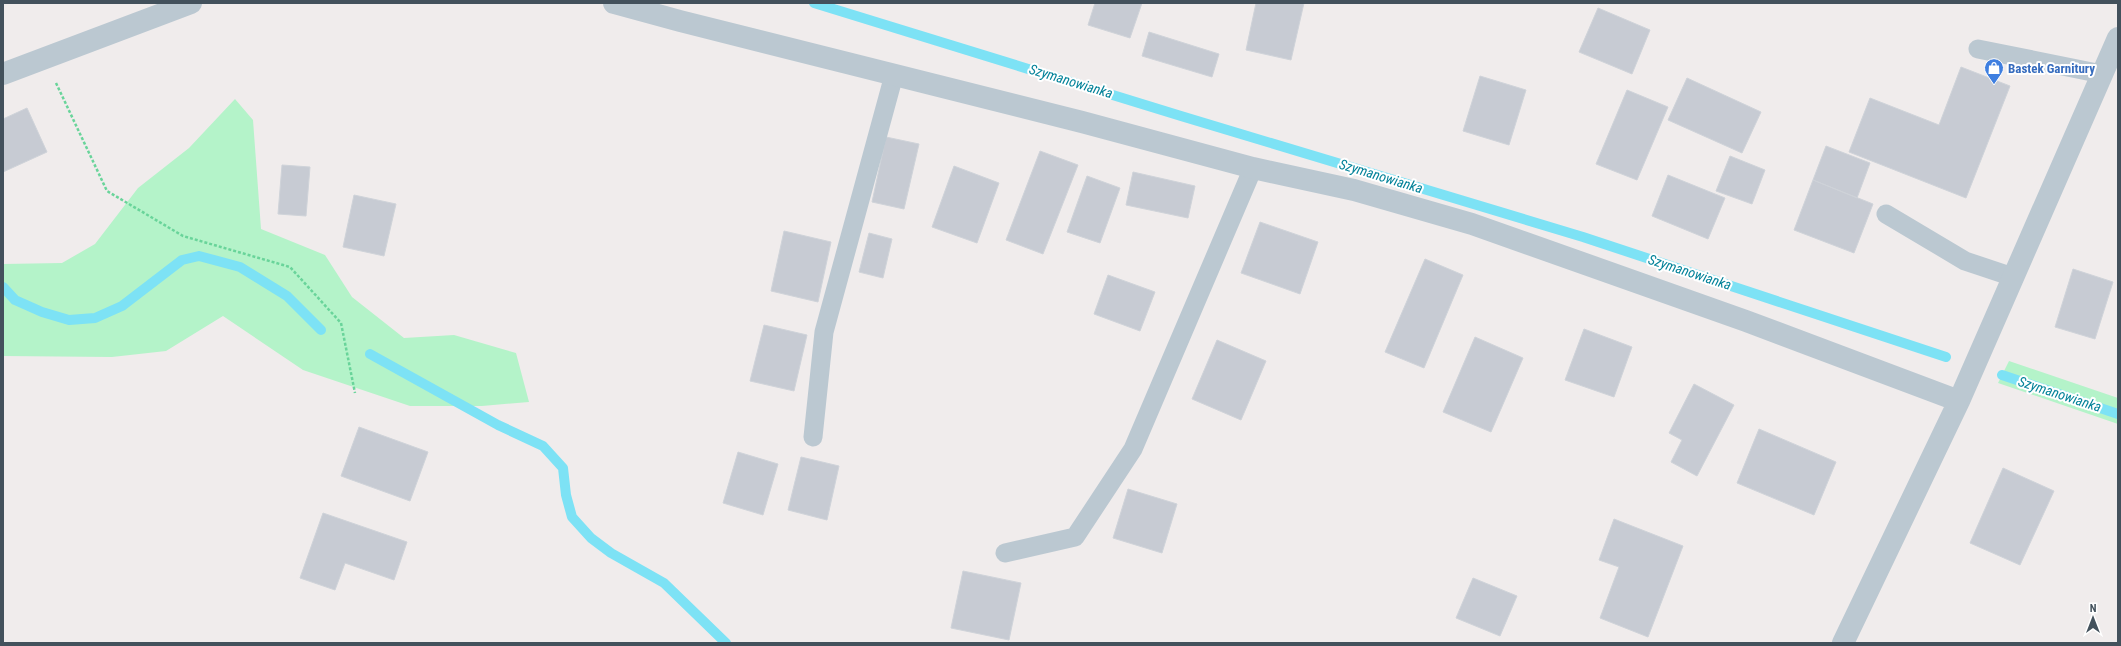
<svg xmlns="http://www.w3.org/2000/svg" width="2121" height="646" font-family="'Roboto Condensed',sans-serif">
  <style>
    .green { fill: #b4f3c9 }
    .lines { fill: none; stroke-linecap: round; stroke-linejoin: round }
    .stream { stroke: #7de2f5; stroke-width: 10 }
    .building { fill: #c7cbd3; stroke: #cfd3d9 }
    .path { stroke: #69d49a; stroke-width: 2.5; stroke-dasharray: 3 2; stroke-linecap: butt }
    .service { stroke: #bbc8d1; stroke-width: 19 }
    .minor { stroke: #bbc8d1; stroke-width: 22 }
    .labels { text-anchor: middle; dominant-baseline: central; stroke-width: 4; stroke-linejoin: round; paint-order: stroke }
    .shop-label { font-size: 13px; font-weight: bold; fill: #366cbe; stroke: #fff; text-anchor: start }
    .water-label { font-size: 14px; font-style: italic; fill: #038299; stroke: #fff }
  </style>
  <rect width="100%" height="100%" fill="#f0ecec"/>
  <path class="green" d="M235 99 253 120 261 229 325 255 352 297 404 338 454 335 516 353 529 402 482 406H410L303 370 223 316 166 351 112 357 3 356V264L62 263 95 244 138 188 189 148Z
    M2009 361 2118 398V424L1998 383Z"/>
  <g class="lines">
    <path class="stream" d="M814 3 1181 116 1583 237 1946 357
      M3 287 15 300 42 312 69 320 95 318 122 306 182 260 199 256 240 267 287 296 321 330
      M370 354 498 425 543 446 563 468 566 495 572 517 591 538 611 553 664 583 726 643
      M2002 375 2118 414"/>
  </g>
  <path class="building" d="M1095 3H1142L1130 38 1088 25Z
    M1256 3H1304L1291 60 1246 50Z
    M1598 8 1650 30 1632 74 1579 52Z
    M1149 32 1219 54 1212 77 1142 56Z
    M1961 67 2010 86 1966 198 1849 152 1870 98 1939 125Z
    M1480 76 1526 90 1509 145 1463 131Z
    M1687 78 1761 112 1742 153 1668 120Z
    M1627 90 1668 107 1637 180 1596 164Z
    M27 108 47 152 3 172V119Z
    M886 137 919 144 904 209 872 202Z
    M1826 146 1870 163 1857 198 1813 180Z
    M1040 151 1078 165 1043 254 1006 240Z
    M1730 156 1765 170 1752 204 1716 191Z
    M282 165 310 167 306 216 278 214Z
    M954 166 999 183 977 243 932 227Z
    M1133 172 1195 186 1188 218 1126 205Z
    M1668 175 1725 198 1708 239 1652 216Z
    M1087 176 1120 188 1100 243 1067 232Z
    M1813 180 1873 204 1854 253 1794 230Z
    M354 195 396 204 384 256 343 247Z
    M1260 222 1318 242 1300 294 1241 273Z
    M784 231 831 242 818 302 771 291Z
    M869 233 892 239 883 278 859 272Z
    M1425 259 1463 275 1424 368 1385 352Z
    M2073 269 2113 282 2095 339 2055 327Z
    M1108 275 1155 292 1140 331 1094 314Z
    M764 325 807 335 794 391 750 381Z
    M1584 329 1632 347 1614 397 1565 380Z
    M1475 337 1523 358 1491 432 1443 412Z
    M1217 340 1266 361 1241 420 1192 399Z
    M1694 384 1734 405 1697 476 1671 462 1682 440 1669 433Z
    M359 427 428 452 410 501 341 476Z
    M1759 429 1836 462 1814 515 1737 483Z
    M738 452 778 464 763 515 723 503Z
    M801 457 839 466 827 520 788 510Z
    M2003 468 2054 491 2020 565 1970 543Z
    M1128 489 1177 504 1162 553 1113 538Z
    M323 513 407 542 394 580 345 563 335 590 300 578Z
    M1614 519 1683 546 1648 637 1600 618 1619 567 1599 560Z
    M963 571 1021 583 1009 640 951 628Z
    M1473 578 1517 596 1500 636 1456 618Z"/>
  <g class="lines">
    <path class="path" d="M56 83 107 191 183 236 290 267 341 323 355 393"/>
    <path class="service" d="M1978 49 2102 74
      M1886 214 1965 261 2013 277
      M813 437 824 332 894 75
      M1005 553 1075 537 1133 449 1253 168"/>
    <path class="minor" d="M614 3 680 21 1082 122 1253 168 1354 190 1472 224 1746 321 1959 401
      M3 74 191 3
      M1843 643 1959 401 2118 38"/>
  </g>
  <defs>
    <symbol id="shop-pin" viewBox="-11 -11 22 30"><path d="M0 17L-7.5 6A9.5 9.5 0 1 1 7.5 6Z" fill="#3f7fe0" stroke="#fff"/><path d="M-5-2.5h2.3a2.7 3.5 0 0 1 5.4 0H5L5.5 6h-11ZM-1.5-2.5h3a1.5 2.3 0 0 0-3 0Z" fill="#fff"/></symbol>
  </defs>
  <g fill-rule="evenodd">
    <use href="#shop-pin" x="1983" y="57" width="22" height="30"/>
  </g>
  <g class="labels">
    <g class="shop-label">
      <text x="2008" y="68">Bastek Garnitury</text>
    </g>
    <g class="water-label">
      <text transform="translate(1071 81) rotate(17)">Szymanowianka</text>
      <text transform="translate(1381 176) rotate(17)">Szymanowianka</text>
      <text transform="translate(1690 272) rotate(18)">Szymanowianka</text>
      <text transform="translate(2060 394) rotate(18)">Szymanowianka</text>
    </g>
  </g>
  <rect width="2121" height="646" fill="none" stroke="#43515c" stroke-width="8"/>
  <g transform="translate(2093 618)" stroke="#ffffff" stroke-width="3" paint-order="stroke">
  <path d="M0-3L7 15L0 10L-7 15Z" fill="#43515c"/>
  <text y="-6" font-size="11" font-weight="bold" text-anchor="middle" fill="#43515c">N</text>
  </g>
</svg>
